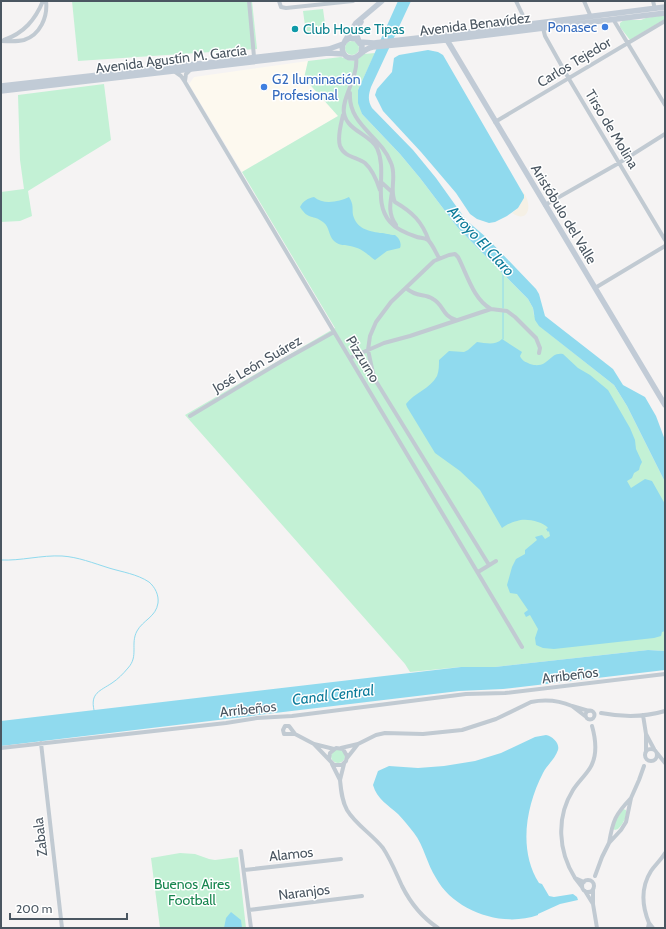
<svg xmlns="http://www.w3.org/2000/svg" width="666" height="929" font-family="Cabin,sans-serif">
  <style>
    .commercial { fill: #fdf9ef }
    .green { fill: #c3f1d5 }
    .sand { fill: #f5f0e5 }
    .water { fill: #90daee }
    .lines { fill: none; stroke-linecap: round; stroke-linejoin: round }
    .stream { stroke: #90daee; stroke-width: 1 }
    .street { stroke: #c1cad2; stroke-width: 4 }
    .secondary { stroke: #c1cbd6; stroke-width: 5.5 }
    .shop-dot { fill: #3f7fe0; stroke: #fff; stroke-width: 1.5 }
    .culture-dot { fill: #0f9aa8; stroke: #fff; stroke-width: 1.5 }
    .labels { text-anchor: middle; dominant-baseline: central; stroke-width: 3; stroke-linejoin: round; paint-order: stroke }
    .street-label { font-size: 14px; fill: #4a5661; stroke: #fff }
    .shop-label { font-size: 14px; fill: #366cbe; stroke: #fff; text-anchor: end }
    .culture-label { font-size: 14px; fill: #0d838f; stroke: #fff; text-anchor: start }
    .park-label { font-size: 14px; fill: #17864f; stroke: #fff }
    .water-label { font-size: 15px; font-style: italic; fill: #0c7c9b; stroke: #fff }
  </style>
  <rect width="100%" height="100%" fill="#f5f3f3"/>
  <path class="commercial" d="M308 61 304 78 338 116 242 172 189 84 194 77Z"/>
  <path class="green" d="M72 1H252L257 49 78 61Z
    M323 9 326 31 306 33 303 11Z
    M665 15V19L630 40 620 27V23L624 20H641L646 18Z
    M345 48a7 7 0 1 1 14 0a7 7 0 1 1-14 0Z
    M375 53 358 90 362 114 400 154 420 178 458 228 528 299 533 308 534 315 547 332 614 385 627 406 665 482V651L648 650 495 667H461L410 672 405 664 185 415 335 328 242 172 338 116 304 78 308 61 341 57 352 61 357 59 364 54Z
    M104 84 111 140 28 191 32 216 20 221 1 222V192L24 189 20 160 18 95Z
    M331 756a7 7 0 1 1 14 0a7 7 0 1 1-14 0Z
    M623 809 626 810C627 817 623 824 618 829L615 830 613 829V825Z
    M180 853 195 854 209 859 215 860 238 857 246 928H160L151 858Z"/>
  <path class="sand" d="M522 191C533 202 530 225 512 213L518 208 524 198Z"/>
  <path class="water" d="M398 1H411L371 87C368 96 368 101 372 108L413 150 436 178 466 220 487 238 536 289 539 294 545 316 613 369 623 385 645 397 656 416 665 440V482L627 406 614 385 539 326 535 320 533 308 528 299 458 228 420 178 400 154 362 114 358 103V90Z
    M428 50 438 52 443 55 524 195V198L518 208 507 216 495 222 489 223 477 219 470 214 456 193 421 152 383 111 375 95 377 89 392 72 394 58 399 55Z
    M314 197C323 205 339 202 349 197 354 205 352 208 353 215 357 229 368 231 380 233 386 233 389 235 395 235 399 238 402 243 400 248L387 251 375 260C369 256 363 249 354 247 347 244 340 247 334 241 328 235 330 227 323 222 313 214 309 221 300 207 303 201 308 198 314 197Z
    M502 339 522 352 520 356C522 361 526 362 530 364 549 370 549 351 563 354L578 368 590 375 608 390 630 428 635 440 636 449 642 462 640 466 639 470 634 473 632 478 627 481 631 488 645 479 652 481 665 504V631L662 632 661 636 654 638 554 649 543 648 536 645 535 638 538 629 530 615 526 617 524 613 528 610 517 594 510 593 507 585 512 567 516 559 525 554V550L537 540 535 537 542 535 545 539 550 536 549 531 548 532 546 529 548 528C542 521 525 518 517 521 512 522 506 525 502 528L480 490 460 471 435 453 407 407 406 404C414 393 430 389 437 376 439 371 439 365 439 360L449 351 464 352 468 350 477 342C486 343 495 346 502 339Z
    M648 650 665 651V670L503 689 459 691 1 746V721L461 667H495Z
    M546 735C552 736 560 743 558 750 555 759 547 765 543 773 526 806 518 850 539 883L542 884 549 896 554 897 573 894 577 897 578 900 560 904 538 914V915C502 928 454 911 436 878 427 864 424 846 414 833 409 827 404 820 398 814 388 805 377 799 373 785L378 771 389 766 418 768 444 766 475 761 501 753 535 737Z
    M231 912 241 920 242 928H224L226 918Z"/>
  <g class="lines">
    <path class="stream" d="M503 308V273
      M503 339V311
      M1 560C21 561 41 555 62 556 78 557 93 563 109 568 122 572 137 574 149 582 155 587 159 595 158 603 156 617 143 620 137 631 130 644 139 656 128 668 123 674 118 679 112 683 100 691 90 693 94 710"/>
    <path class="street" d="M249 1 254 57
      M279 1 281 7 286 8 353 1
      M516 1 527 24
      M584 1 591 17
      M653 1 655 9
      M613 19 665 105
      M543 28 545 36 569 79 665 240
      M4 40C24 33 35 20 43 1
      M1 41C9 41 16 42 24 40 40 35 48 17 46 1
      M356 57C359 76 341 99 344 113 347 131 370 134 377 148 388 172 372 201 390 222 396 229 408 234 417 237 420 238 425 238 428 240 433 245 436 253 439 258
      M174 71 181 76 185 82 522 647
      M185 81 186 74 191 69
      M350 93C348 125 381 136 391 163 397 176 389 190 395 202 412 212 422 221 429 241
      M343 115C341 124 337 137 340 146 344 157 357 157 365 163 373 170 377 181 380 190
      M495 122 665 21
      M381 182 392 192C390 204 388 214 396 225
      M545 205 619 163 665 134
      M406 288C417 298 424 293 433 299 444 305 442 316 456 320
      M595 288 665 246
      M350 358 384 343 410 336 491 309 507 311 515 317 536 338 540 348 539 353
      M190 416 282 361 334 332
      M489 565 374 378 368 350 370 336 376 322 391 302 434 261 449 255 455 254 458 257C467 274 473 299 491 309
      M478 572 496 561
      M585.5 715a4.5 4.5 0 1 1 9 0a4.5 4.5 0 1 1-9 0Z
      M601 713C622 717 645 717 665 711
      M643 715 646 734
      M585 716 572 706 589 711
      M285 726H289L295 734H284L283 730Z
      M295 734 314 744
      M41 743 62 928
      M358 744 376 735 385 733 423 734 462 730 496 719 531 702C546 699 558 700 572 706
      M1 748 226 723 257 718 292 716 466 694 505 693 665 674
      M341 748 358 744 347 758
      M645 755a6 6 0 1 1 12 0a6 6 0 1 1-12 0Z
      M646 752V734L654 749
      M657 753 665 763
      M329 759 330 753 336 748 343 749 347 756 346 761 342 765H334L314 744 334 749
      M332 764 340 780 344 764
      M340 780C341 791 342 801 347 810 356 825 372 834 383 848 391 860 396 873 402 886 410 902 423 918 438 928
      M609 843C613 820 615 815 631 798
      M241 851 251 928
      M244 870 341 859
      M595 876 602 857 609 843 621 830 626 822 631 798 639 780 644 766
      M575 878C558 851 556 817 573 790 578 782 585 776 590 768 598 755 596 740 592 726
      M582 886a6 6 0 1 1 12 0a6 6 0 1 1-12 0Z
      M582 887 575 878 584 882
      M585 891 593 904V889
      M593 904 597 928
      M249 910 362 896
      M649 923C642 906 641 887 651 871 655 865 661 860 665 853
      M648 928 649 923 653 928"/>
    <path class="secondary" d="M444 35 665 405
      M345 41 356 23 382 1
      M359 41C355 34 357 28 361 22
      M360 42 374 43 444 35 665 7
      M361 53 362 46 356 39 350 38C338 43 341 59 353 58 360 57 362 49 373 47L446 40 665 13
      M1 86 329 49 343 44
      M1 91 328 53 344 54"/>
  </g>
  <g class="shop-dot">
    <circle cx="605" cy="27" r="4"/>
    <circle cx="264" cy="87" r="4"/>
  </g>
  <circle class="culture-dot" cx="295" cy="29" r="4"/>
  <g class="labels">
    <g class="street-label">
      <text transform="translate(475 24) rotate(-7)">Avenida Benavídez</text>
      <text transform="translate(171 59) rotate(-7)">Avenida Agustín M. García</text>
      <text transform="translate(574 62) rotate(-31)">Carlos Tejedor</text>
      <text transform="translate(612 129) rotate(59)">Tirso de Molina</text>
      <text transform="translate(564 214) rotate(59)">Aristóbulo del Valle</text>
      <text transform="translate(363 359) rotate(59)">Pizzurno</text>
      <text transform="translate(257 364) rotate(-30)">José León Suárez</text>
      <text transform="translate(570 675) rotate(-7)">Arribeños</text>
      <text transform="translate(248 709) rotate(-6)">Arribeños</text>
      <text transform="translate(40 837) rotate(-97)">Zabala</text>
      <text transform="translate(291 854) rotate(-6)">Alamos</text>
      <text transform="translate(304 892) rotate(-7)">Naranjos</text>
    </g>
    <g class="shop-label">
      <text x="597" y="27">Ponasec</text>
      <text x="272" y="79" text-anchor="start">G2 Iluminación<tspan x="272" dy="16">Profesional</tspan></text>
    </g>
    <g class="culture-label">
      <text x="303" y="29">Club House Tipas</text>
    </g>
    <g class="park-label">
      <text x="192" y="884">Buenos Aires<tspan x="192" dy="16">Football</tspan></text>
    </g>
    <g class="water-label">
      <text transform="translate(481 241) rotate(47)">Arroyo El Claro</text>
      <text transform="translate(333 695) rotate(-7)">Canal Central</text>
    </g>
  </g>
  <rect width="666" height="929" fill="none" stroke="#4a5661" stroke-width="4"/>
  <path d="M10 913v6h117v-6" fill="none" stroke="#4a5661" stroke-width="2"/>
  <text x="16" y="913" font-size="12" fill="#4a5661" stroke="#ffffff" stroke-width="3" paint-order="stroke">200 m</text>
</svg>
